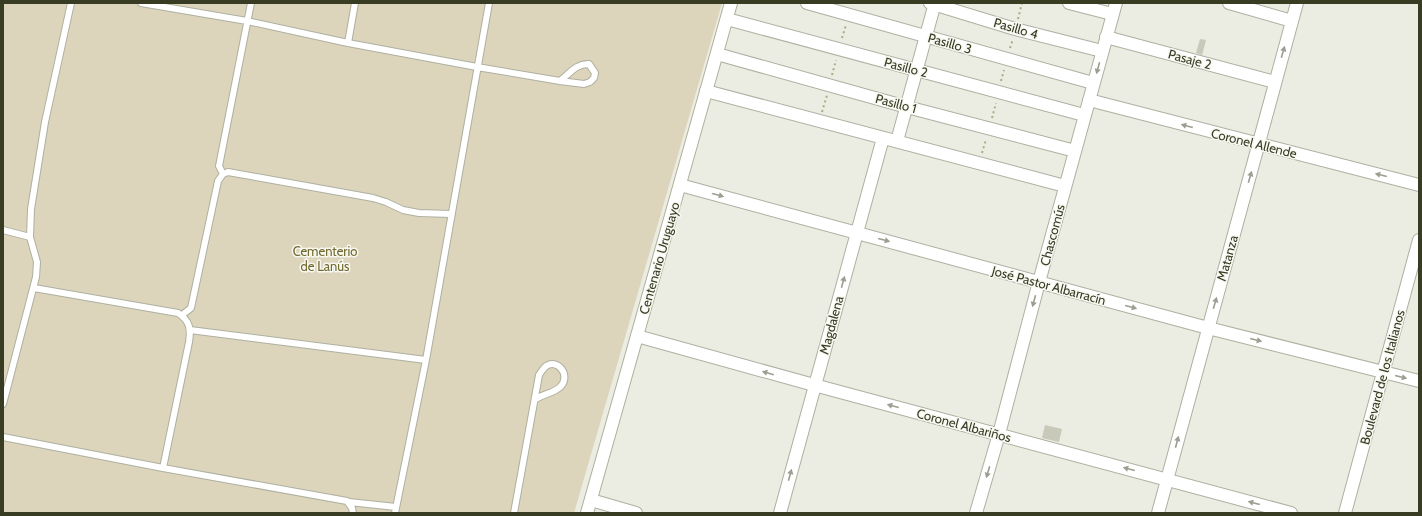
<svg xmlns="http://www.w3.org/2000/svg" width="1422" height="516" font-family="Cabin,sans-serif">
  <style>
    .green { fill: #dcd4bb }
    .building { fill: #c9c9ba }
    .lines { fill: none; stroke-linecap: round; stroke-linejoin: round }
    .lane-casing { stroke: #aeb0a1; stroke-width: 8 }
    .street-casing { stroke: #aeb0a1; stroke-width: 14 }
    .secondary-casing { stroke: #afb19b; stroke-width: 14 }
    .path { stroke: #a7af83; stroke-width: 2; stroke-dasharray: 2 3; stroke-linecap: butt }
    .lane { stroke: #fff; stroke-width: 6 }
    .street { stroke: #fff; stroke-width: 12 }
    .secondary { stroke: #fff; stroke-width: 12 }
    .oneway { fill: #9b9e90 }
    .labels { text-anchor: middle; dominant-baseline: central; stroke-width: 3; stroke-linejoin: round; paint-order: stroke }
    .street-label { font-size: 13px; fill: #373c22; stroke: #f8f8f2 }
    .park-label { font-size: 13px; fill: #72692e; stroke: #f8f8f2 }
  </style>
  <rect width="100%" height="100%" fill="#ebece2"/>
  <path class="green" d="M3 3H722L574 513H3Z"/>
  <path class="building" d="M1200 39 1206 40 1202 55 1196 53Z
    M1045 425 1062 429 1059 442 1042 438Z"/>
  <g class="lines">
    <defs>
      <path id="lane" d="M141 3 247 21 348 43 477 67 560 81 584 84 590 82 594 78 595 73 589 64C577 63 569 74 560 81
        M348 43 355 3
        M223 174 219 166 251 3
        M3 230 30 237
        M34 288 178 313C190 321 191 329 189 342L163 468
        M182 315 191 308 218 181 223 174 228 172 373 198 386 202 403 210 419 213 451 214
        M190 330 426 360
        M3 404 36 277 37 262 30 237 31 209 45 122 71 3
        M3 437 163 468 347 501 352 508 353 513
        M349 502 396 507
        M395 513 426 360 489 3
        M514 513 539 375C541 372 543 369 545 367 557 357 571 375 561 386 555 393 543 394 536 399"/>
      <path id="street" d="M807 3 1093 83
        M930 3 1015 29 1102 51
        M1069 3 1112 14
        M1229 3 1292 21
        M727 19 1084 115
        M1106 37 1275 82
        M717 54 907 107 1075 151
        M706 91 1065 186
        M1089 100 1419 185
        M897 141 935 3
        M680 185 1208 328 1419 381
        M637 336 814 385 1291 513
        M591 500 636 513
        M780 513 883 138
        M976 513 999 434 1039 282 1116 3
        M1158 513 1297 3
        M1345 513 1419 240"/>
      <path id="secondary" d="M587 513 731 3"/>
    </defs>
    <use href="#lane" class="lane-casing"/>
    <use href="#street" class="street-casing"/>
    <use href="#secondary" class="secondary-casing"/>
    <path class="path" d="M1018 19 1022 3
      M842 38 846 25
      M1010 48 1013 39
      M832 75 836 60
      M1001 81 1004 70
      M822 112 827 95
      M992 118 996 103
      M982 153 986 139"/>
    <use href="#lane" class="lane"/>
    <use href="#street" class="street"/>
    <use href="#secondary" class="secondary"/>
  </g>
  <defs><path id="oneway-solid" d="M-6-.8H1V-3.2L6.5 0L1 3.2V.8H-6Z"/></defs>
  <g class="oneway">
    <use href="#oneway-solid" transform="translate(1283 52) rotate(-74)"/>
    <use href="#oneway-solid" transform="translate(1098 68) rotate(105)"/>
    <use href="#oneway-solid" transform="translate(1187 126) rotate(-165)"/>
    <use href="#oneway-solid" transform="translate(1381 175) rotate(-166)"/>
    <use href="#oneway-solid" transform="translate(1250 177) rotate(-74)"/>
    <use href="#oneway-solid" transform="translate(718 195) rotate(15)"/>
    <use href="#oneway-solid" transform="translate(884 240) rotate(15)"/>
    <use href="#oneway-solid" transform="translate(843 282) rotate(-75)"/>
    <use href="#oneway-solid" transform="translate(1034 301) rotate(105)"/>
    <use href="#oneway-solid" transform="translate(1215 303) rotate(-74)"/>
    <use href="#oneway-solid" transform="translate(1131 307) rotate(15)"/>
    <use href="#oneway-solid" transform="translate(1256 340) rotate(14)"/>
    <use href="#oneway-solid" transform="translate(768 373) rotate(-164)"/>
    <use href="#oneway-solid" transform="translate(1401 377) rotate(14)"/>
    <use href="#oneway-solid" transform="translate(893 406) rotate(-165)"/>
    <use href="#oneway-solid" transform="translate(1177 442) rotate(-75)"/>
    <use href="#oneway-solid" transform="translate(1129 469) rotate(-165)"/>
    <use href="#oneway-solid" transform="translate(988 472) rotate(106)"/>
    <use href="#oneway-solid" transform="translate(790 475) rotate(-75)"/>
    <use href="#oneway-solid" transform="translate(1254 503) rotate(-165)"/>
  </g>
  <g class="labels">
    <g class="street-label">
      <text transform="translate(1016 28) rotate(16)">Pasillo 4</text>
      <text transform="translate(950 43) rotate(16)">Pasillo 3</text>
      <text transform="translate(1190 59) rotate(15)">Pasaje 2</text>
      <text transform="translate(906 67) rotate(15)">Pasillo 2</text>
      <text transform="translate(896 103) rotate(15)">Pasillo 1</text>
      <text transform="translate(1254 143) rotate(14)">Coronel Allende</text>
      <text transform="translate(1052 235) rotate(-75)">Chascomús</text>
      <text transform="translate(659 258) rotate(-74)">Centenario Uruguayo</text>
      <text transform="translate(1227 258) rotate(-74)">Matanza</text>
      <text transform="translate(1049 285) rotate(15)">José Pastor Albarracín</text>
      <text transform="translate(831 325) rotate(-75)">Magdalena</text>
      <text transform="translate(1382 377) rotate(-75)">Boulevard de los Italianos</text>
      <text transform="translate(964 425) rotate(15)">Coronel Albariños</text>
    </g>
    <g class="park-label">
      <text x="325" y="251">Cementerio<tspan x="325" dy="15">de Lanús</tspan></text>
    </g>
  </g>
  <rect width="1422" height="516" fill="none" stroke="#373c22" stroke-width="8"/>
</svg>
